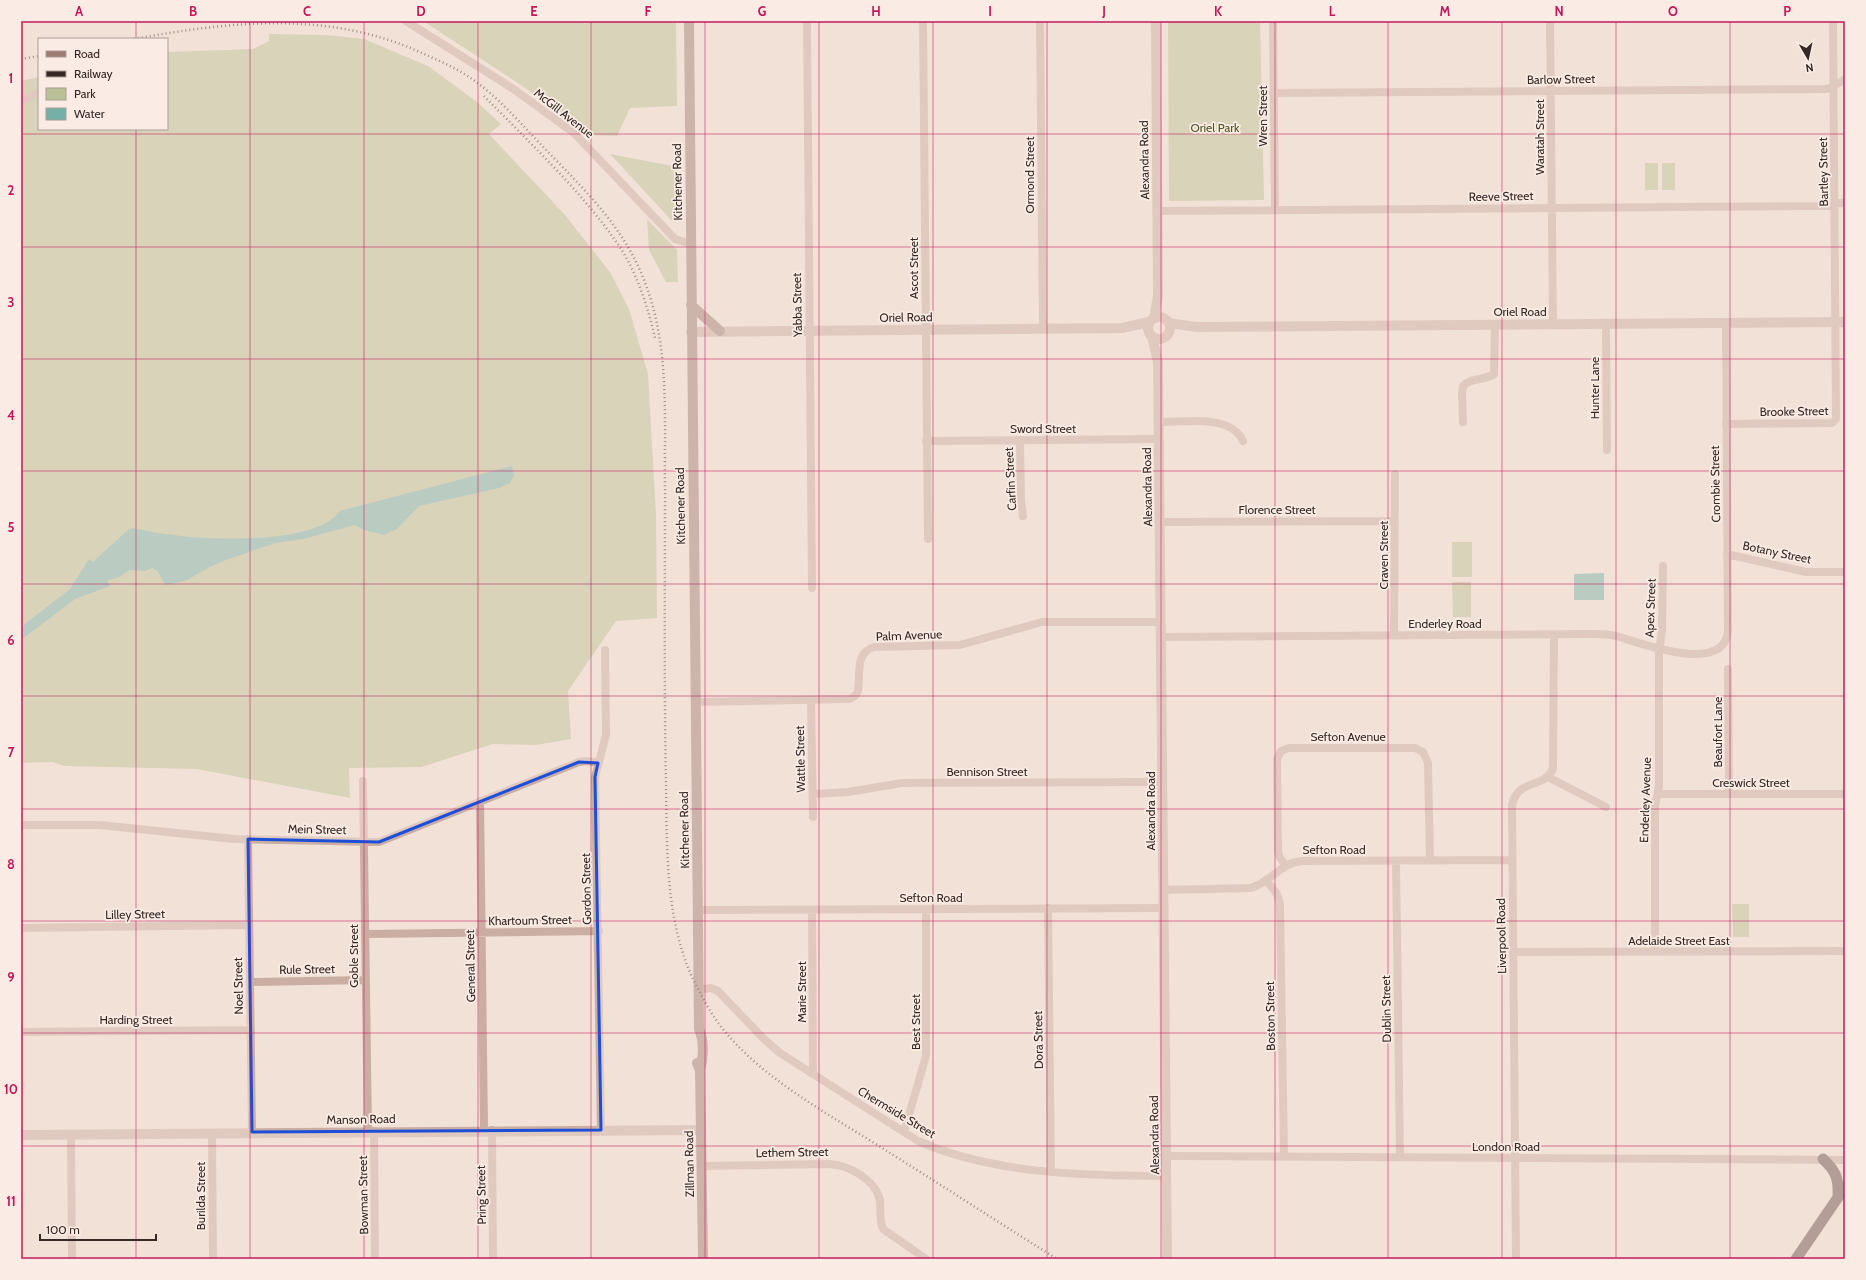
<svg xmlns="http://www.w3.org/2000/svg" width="1866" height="1280" font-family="Cabin,sans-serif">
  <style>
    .green { fill: #bbc197 }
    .water { fill: #75b0a8 }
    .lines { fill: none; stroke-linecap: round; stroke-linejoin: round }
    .minor { stroke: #caaea3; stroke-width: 8 }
    .tertiary { stroke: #caaea3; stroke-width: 10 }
    .secondary { stroke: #9e7c74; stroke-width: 10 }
    .trunk { stroke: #674d49; stroke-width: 11 }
    .rail { stroke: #352825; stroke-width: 2.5; stroke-dasharray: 1 3; stroke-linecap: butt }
    .marked { fill: none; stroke: #1d4ed8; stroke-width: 3; stroke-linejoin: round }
    .grid { fill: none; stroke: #c2185b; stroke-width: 1; stroke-opacity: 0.55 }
    .labels { text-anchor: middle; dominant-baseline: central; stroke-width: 3.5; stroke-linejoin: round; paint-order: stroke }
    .street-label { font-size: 12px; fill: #352825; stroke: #faece4 }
    .park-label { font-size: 12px; fill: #4c5428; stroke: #faece4 }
    .neatline { fill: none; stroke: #c2185b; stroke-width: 1.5 }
    .grid-label { font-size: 13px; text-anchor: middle; font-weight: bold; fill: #c2185b }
  </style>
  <rect width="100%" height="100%" fill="#f2e1d7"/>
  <path class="green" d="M423 21H676L677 106 630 108 617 136 590 135 581 127 512 79Z
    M1168 21H1260L1264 200 1169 201Z
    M269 34 326 35 364 39 428 66 477 102 501 124 489 134 565 215 610 272 629 309 648 374 656 514 657 618 616 621 568 691 571 739 536 745 493 744 421 767 349 768 350 798 197 769 64 766 53 762 21 763V81L39 77V129H167V52L253 49 269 41Z
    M610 154 678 167V220L673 222Z
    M1645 163H1658V190H1645Z
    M1662 163H1675V190H1662Z
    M647 219 677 250 678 282H666L649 250Z
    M1452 542H1472V577H1452Z
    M1452 582H1471V617H1453Z
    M1732 904H1749V937H1733Z"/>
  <path class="water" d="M512 466 514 475 510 483 499 488 419 506 397 529 384 535 364 530 355 525 303 539 275 543 226 560 208 568 187 580 167 585C160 580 161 571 152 568L145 571 129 570 121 576 107 581 110 586 75 599 21 640V627L70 589 89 559 93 562 129 529 133 528C144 530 155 533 166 534 204 540 316 546 340 511Z
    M1604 573V600H1574V574Z"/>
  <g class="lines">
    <path class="minor" d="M406 21 512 88 574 133 675 239 691 244
      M807 21 812 588
      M923 21 928 539
      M1040 21 1043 328
      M1273 21 1275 210
      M1550 21 1553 324
      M1273 93 1825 89 1831 88 1845 79
      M21 101 39 92
      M1158 211 1825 206 1845 202
      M1606 325 1607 450
      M1159 422C1184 422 1231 414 1243 441
      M1463 422 1462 394 1463 386C1471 377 1485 381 1494 374L1495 324
      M1726 424 1832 423 1836 419 1833 21
      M1020 440 1021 500 1023 516
      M926 441 1159 439
      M1160 522 1395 521
      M1727 554 1806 572H1845
      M1394 636 1395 474
      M1161 637 1592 634C1600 634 1608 634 1616 636 1641 643 1722 675 1728 632L1726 323
      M1728 669 1729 794
      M811 700 813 817
      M695 702 850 699 856 695 858 691C861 675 854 653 874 647L960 645 1042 622H1161
      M1548 777 1606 807
      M363 781 368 1131
      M813 794 848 792 902 783 1163 782
      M1658 794H1845
      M480 801 484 1130
      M21 825H100L234 839 379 842 579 762 587 761 598 763
      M248 839 252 1132
      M1396 861 1400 1157
      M1285 865 1279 856 1278 851 1277 759 1281 751 1289 748H1415L1423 752 1428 763 1430 861
      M1266 880 1277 894 1280 904 1284 1156
      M1164 890 1250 888C1271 883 1279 863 1302 861L1512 860
      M1048 908 1051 1171
      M698 910 1164 908
      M812 910 813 1074
      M21 928 249 925
      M365 934 599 931
      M1513 952 1845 951
      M1655 952V806L1659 786V654L1662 630 1663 566
      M250 982 365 980
      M699 990 711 988 718 991 763 1038 780 1053 918 1141C993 1174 1086 1176 1167 1176
      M21 1032 251 1030
      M492 1130 493 1259
      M601 1130 595 777 606 735 605 650
      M374 1131 375 1259
      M904 1132 926 1056V909
      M212 1133 213 1259
      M71 1134 72 1259
      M1167 1156 1845 1160
      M702 1166 829 1164C848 1165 875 1179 880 1200 881 1210 879 1220 883 1229L926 1259
      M1516 1259 1512 805C1518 778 1544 789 1553 769L1554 635"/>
    <path class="tertiary" d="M1148 328a11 11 0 1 1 22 0a11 11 0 1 1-22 0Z
      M1154 318 1158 296 1156 21
      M1169 323 1196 327 1845 322
      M691 332 1122 328 1149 322
      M1152 336 1158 362 1167 1259
      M21 1135 701 1130"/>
    <path class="secondary" d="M689 21 699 1029C704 1041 704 1057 700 1070
      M691 305 720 331
      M697 1063 700 1070 703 1259"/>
    <path class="trunk" d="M1823 1159C1836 1171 1839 1179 1838 1196
      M1796 1259 1845 1187"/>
    <path class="rail" d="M134 39C233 21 330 10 424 54 440 61 458 69 472 79 494 94 513 115 531 134 569 175 614 214 638 266 671 336 664 411 665 486 665 585 664 684 666 783 667 847 665 917 692 977 700 993 708 1009 719 1024 759 1078 834 1117 890 1153 946 1188 1001 1224 1057 1259
      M21 59 39 56
      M484 96C528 141 579 189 615 240 636 269 647 304 655 338"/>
  </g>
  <path d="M0 0H1866V1280H0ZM579 762 598 763 595 777 601 1130 252 1132 248 839 379 842Z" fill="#f2e1d7" fill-opacity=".55" fill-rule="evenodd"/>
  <path class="marked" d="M579 762 598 763 595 777 601 1130 252 1132 248 839 379 842Z"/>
  <path class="grid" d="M136 21V39M250 21V1259M364 21V1259M478 21V1259M591 21V1259M705 21V1259M819 21V1259M933 21V1259M1047 21V1259M1161 21V1259M1275 21V1259M1388 21V1259M1502 21V1259M1616 21V1259M1730 21V1259M136 129V1259M21 134H1845M21 247H1845M21 359H1845M21 471H1845M21 584H1845M21 696H1845M21 809H1845M21 921H1845M21 1033H1845M21 1146H1845"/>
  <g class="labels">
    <g class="street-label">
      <text transform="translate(1561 79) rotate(-1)">Barlow Street</text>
      <text transform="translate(564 113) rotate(38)">McGill Avenue</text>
      <text transform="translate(1262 116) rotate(-90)">Wren Street</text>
      <text transform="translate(1539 137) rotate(-90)">Waratah Street</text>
      <text transform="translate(1144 160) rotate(-91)">Alexandra Road</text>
      <text transform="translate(1823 172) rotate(-91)">Bartley Street</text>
      <text transform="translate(1029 175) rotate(-90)">Ormond Street</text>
      <text transform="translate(677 182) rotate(-91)">Kitchener Road</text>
      <text transform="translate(1501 196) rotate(-1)">Reeve Street</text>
      <text transform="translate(913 268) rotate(-90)">Ascot Street</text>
      <text transform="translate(797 305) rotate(-91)">Yabba Street</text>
      <text x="1520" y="311">Oriel Road</text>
      <text transform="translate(906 317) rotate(-1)">Oriel Road</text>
      <text transform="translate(1594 388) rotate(-90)">Hunter Lane</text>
      <text transform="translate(1794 411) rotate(-1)">Brooke Street</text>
      <text x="1043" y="428">Sword Street</text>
      <text transform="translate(1010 479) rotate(-93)">Carfin Street</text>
      <text transform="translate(1715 484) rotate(-91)">Crombie Street</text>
      <text transform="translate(1147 487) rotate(-91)">Alexandra Road</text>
      <text transform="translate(680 506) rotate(-91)">Kitchener Road</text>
      <text x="1277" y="509">Florence Street</text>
      <text transform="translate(1777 552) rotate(12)">Botany Street</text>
      <text transform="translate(1383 555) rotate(-90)">Craven Street</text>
      <text transform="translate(1650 608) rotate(-88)">Apex Street</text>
      <text x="1445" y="623">Enderley Road</text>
      <text transform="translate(909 635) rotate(-2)">Palm Avenue</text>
      <text transform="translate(1717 732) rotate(-90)">Beaufort Lane</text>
      <text x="1348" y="736">Sefton Avenue</text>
      <text transform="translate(800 759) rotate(-91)">Wattle Street</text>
      <text x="987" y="771">Bennison Street</text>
      <text x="1751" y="782">Creswick Street</text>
      <text transform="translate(1645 800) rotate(-88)">Enderley Avenue</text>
      <text transform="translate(1150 811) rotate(-90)">Alexandra Road</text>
      <text transform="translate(317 829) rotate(1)">Mein Street</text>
      <text transform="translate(684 830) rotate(-91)">Kitchener Road</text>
      <text x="1334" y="849">Sefton Road</text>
      <text transform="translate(586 889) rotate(-91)">Gordon Street</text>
      <text x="931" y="897">Sefton Road</text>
      <text transform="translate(135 914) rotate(-1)">Lilley Street</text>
      <text transform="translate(530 920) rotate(-1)">Khartoum Street</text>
      <text transform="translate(1501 936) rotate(-91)">Liverpool Road</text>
      <text x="1679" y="940">Adelaide Street East</text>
      <text transform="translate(353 956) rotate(-90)">Goble Street</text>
      <text transform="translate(470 966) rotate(-91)">General Street</text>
      <text transform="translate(307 969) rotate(-1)">Rule Street</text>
      <text transform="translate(238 986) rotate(-91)">Noel Street</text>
      <text transform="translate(801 992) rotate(-90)">Marie Street</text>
      <text transform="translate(1386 1009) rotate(-91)">Dublin Street</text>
      <text transform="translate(1270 1016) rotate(-91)">Boston Street</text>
      <text x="136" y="1019">Harding Street</text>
      <text transform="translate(915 1022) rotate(-90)">Best Street</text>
      <text transform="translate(1038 1040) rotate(-91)">Dora Street</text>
      <text transform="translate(897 1112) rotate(31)">Chermside Street</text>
      <text transform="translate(361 1119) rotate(-1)">Manson Road</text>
      <text transform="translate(1154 1135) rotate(-91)">Alexandra Road</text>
      <text x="1506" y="1146">London Road</text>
      <text transform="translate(792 1152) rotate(-1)">Lethem Street</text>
      <text transform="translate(689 1164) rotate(-91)">Zillman Road</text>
      <text transform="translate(363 1195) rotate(-91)">Bowman Street</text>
      <text transform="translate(481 1195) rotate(-91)">Pring Street</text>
      <text transform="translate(200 1196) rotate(-90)">Burilda Street</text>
    </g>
    <g class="park-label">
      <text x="1215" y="127">Oriel Park</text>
    </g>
  </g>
  <rect width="1866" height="1280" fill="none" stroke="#faece4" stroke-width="44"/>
  <rect x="38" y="38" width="130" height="92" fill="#faece4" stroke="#ab9e98"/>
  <rect x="46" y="51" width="20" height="6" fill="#9e7c74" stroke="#ab9e98"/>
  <text x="74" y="58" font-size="12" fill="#352825">Road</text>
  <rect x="46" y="71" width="20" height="6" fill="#352825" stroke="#ab9e98"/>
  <text x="74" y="78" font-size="12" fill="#352825">Railway</text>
  <rect x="46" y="88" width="20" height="12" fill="#bbc197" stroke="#ab9e98"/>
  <text x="74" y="98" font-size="12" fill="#352825">Park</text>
  <rect x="46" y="108" width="20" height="12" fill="#75b0a8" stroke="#ab9e98"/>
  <text x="74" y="118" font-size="12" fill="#352825">Water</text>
  <g transform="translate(1808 58) rotate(171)" stroke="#faece4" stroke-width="3" paint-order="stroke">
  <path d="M0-3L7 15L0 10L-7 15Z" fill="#352825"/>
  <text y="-6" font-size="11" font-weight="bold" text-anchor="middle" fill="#352825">N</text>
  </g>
  <path d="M40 1234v6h116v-6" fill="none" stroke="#352825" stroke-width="2"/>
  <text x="46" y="1234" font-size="12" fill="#352825" stroke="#faece4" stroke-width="3" paint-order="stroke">100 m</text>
  <rect x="22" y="22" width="1822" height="1236" class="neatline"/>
  <g class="grid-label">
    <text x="79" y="16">A</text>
    <text x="193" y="16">B</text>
    <text x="307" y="16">C</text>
    <text x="421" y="16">D</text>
    <text x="534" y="16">E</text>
    <text x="648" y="16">F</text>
    <text x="762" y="16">G</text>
    <text x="876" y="16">H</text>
    <text x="990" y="16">I</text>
    <text x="1104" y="16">J</text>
    <text x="1218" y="16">K</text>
    <text x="1332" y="16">L</text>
    <text x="1445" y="16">M</text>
    <text x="1559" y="16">N</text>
    <text x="1673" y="16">O</text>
    <text x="1787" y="16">P</text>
    <text x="11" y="83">1</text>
    <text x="11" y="195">2</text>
    <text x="11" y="307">3</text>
    <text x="11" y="420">4</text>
    <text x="11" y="532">5</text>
    <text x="11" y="645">6</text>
    <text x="11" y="757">7</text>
    <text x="11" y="869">8</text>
    <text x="11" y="982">9</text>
    <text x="11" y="1094">10</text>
    <text x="11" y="1206">11</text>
  </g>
</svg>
